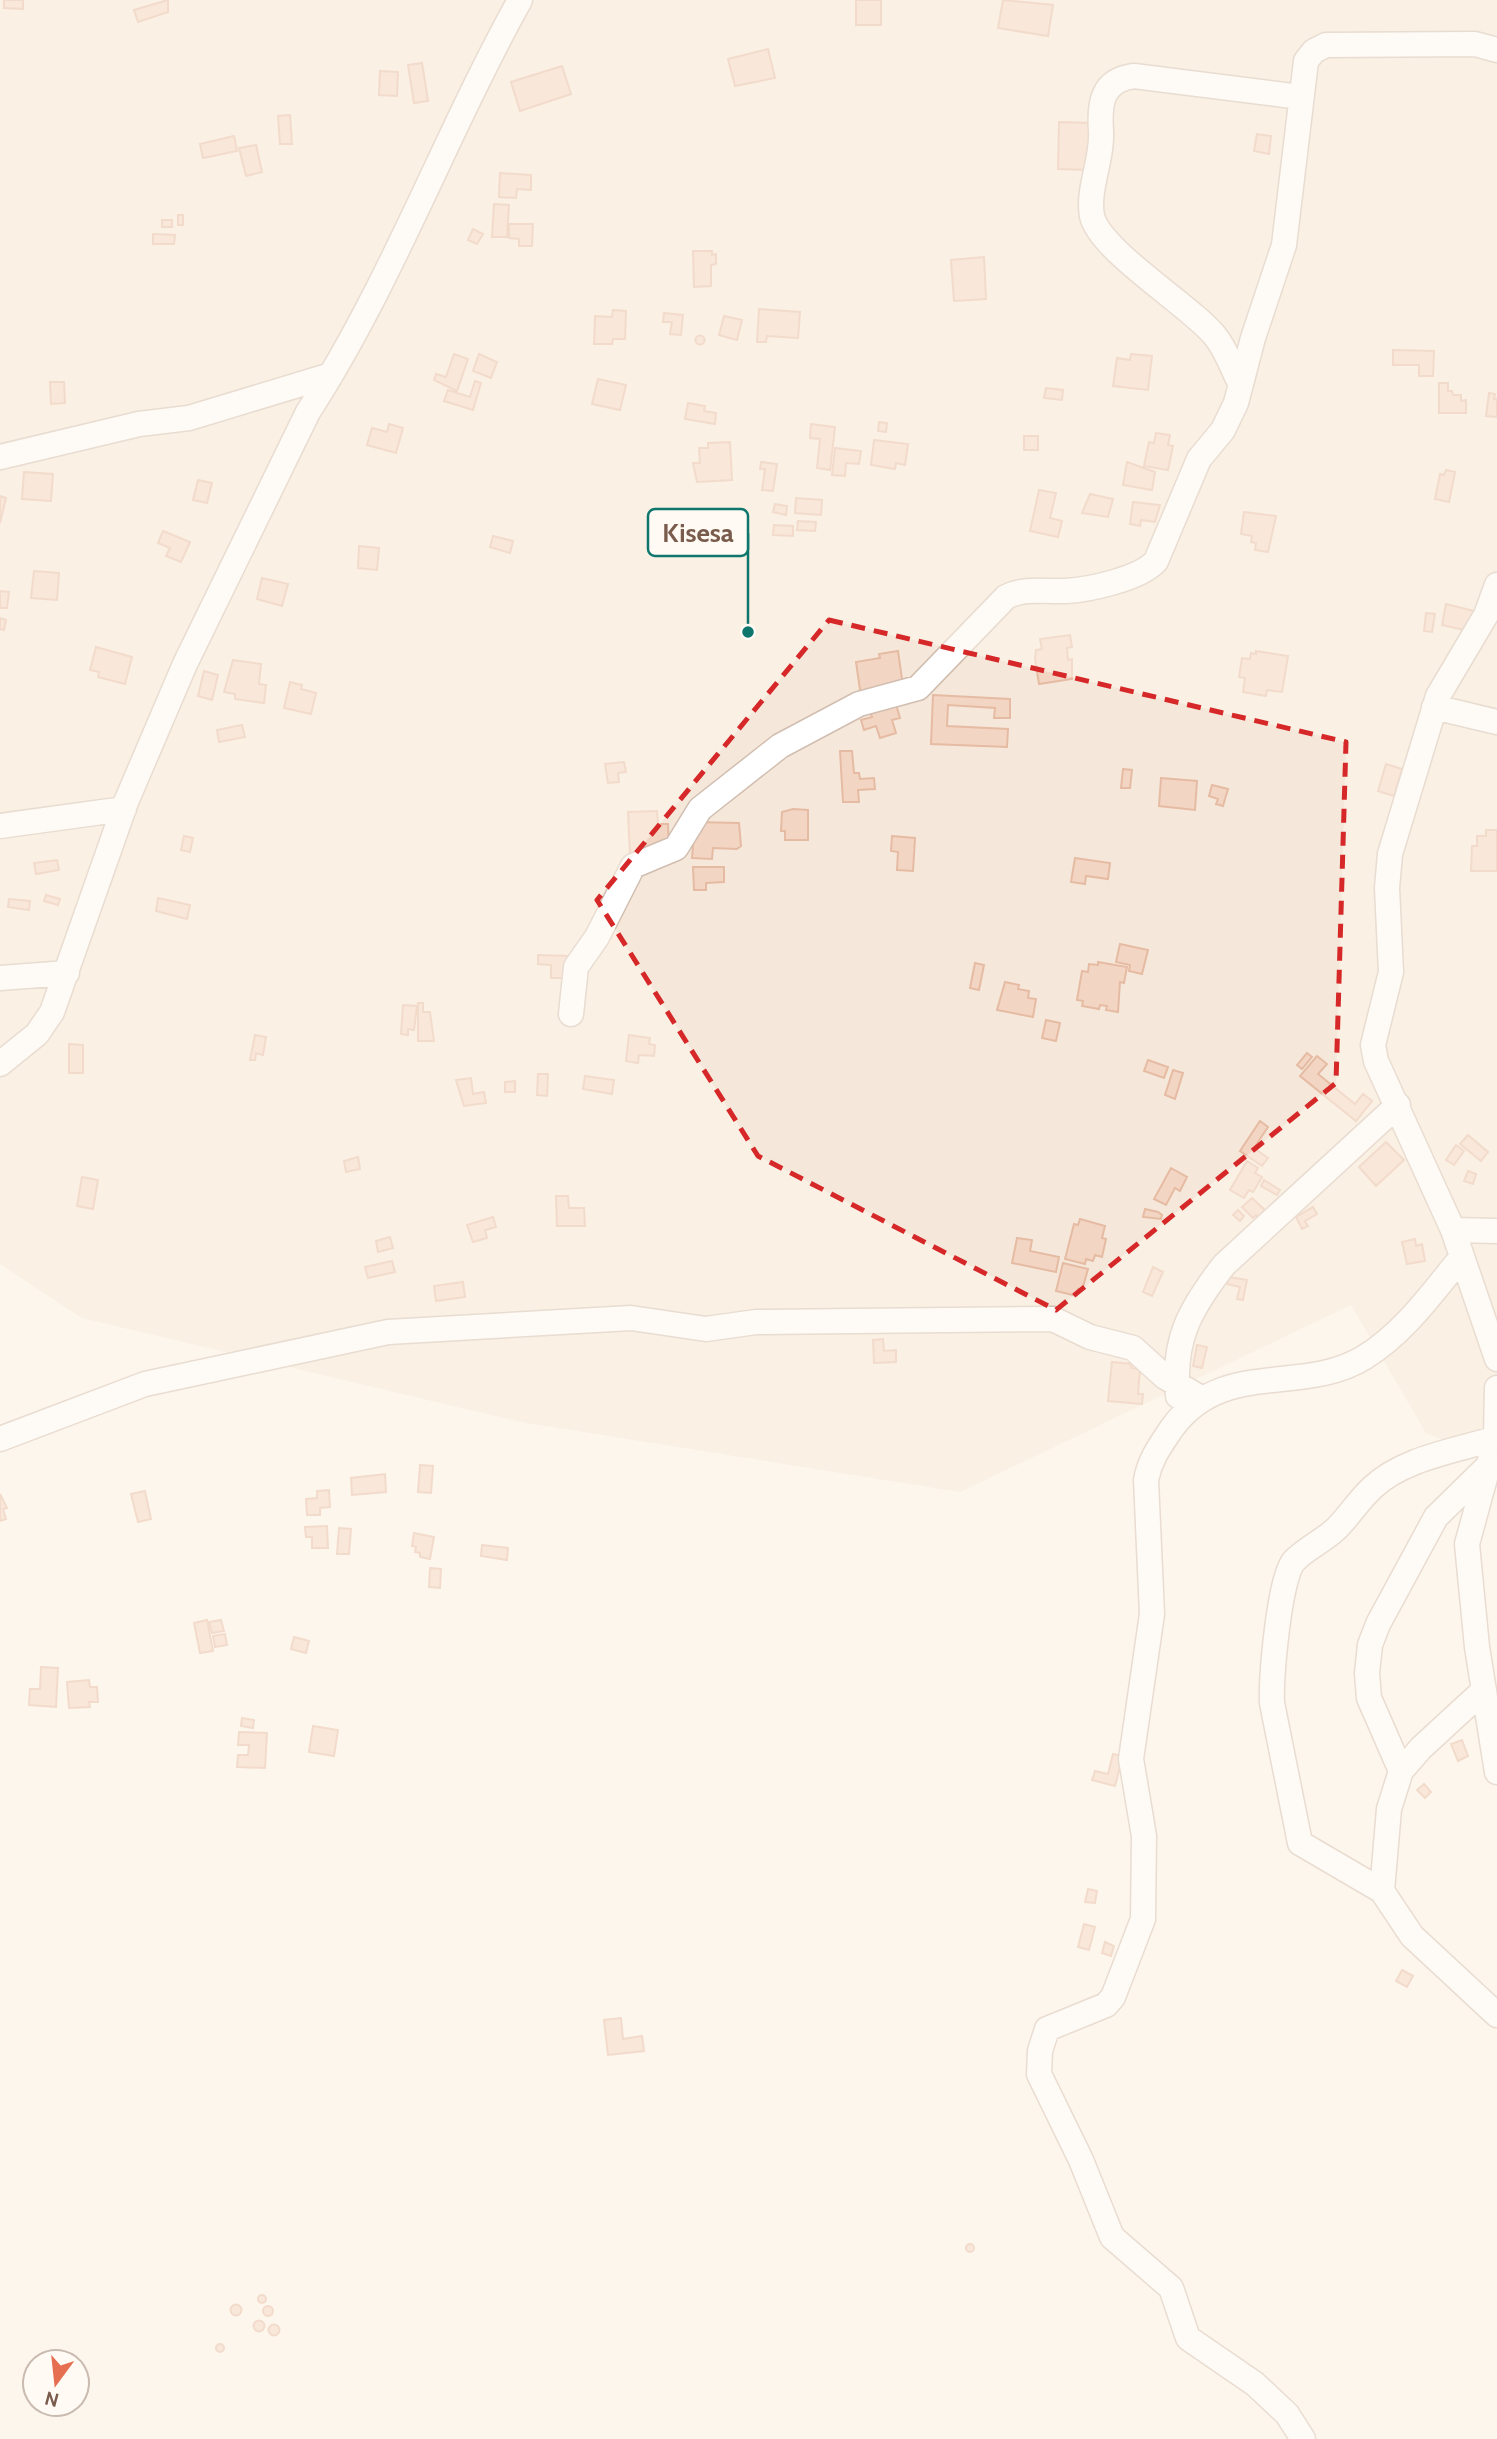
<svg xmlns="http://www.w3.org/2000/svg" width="1497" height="2439" font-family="Cabin,sans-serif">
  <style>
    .residential { fill: #f5e8da }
    .building { fill: #f3d5c3; stroke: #e6bba3; stroke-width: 2 }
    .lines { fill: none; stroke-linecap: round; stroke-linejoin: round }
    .street-casing { stroke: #d1beb0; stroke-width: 27 }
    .street { stroke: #fff; stroke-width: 24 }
    .marked { fill: none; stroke: #d62828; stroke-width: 5; stroke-dasharray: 14 9; stroke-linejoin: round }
    .leader { fill: none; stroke: #0f766e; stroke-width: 2.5 }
    .callout-dot { fill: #0f766e; stroke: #fffaf3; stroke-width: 2.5 }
    .callout { fill: #fffaf3; stroke: #0f766e; stroke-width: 2.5 }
    .callout-label { font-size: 26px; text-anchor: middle; font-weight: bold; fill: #7a5c4d }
  </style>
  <rect width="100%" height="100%" fill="#fdf6ec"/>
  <path class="residential" d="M0 0H1497V1463L1426 1433 1351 1305 960 1492 521 1422 82 1318 0 1264Z"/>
  <path class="building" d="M4 0H23V9L4 8Z
    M168 0V12L138 22 134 10Z
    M856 0H881V25H856Z
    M1003 0 1053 5 1048 36 998 28Z
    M768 49 775 78 735 86 728 59Z
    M422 63 428 101 414 103 408 65Z
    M562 66 571 94 520 111 511 82Z
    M380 71 398 72 397 96 379 95Z
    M290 115 292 144H280L278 116Z
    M1059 122 1091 123 1089 170 1058 169Z
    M1257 134 1271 136 1269 154 1254 151Z
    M234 136 237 151 203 158 200 144Z
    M256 145 262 172 246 176 239 148Z
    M500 173 531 175V190L517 189 516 198 499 197Z
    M494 204 509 205 507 237H492Z
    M178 215H183V225H178Z
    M162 220H172V227H162Z
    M509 224H533L532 246H519V239L509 238Z
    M473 229 483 234 477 244 468 240Z
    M153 234 175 235 174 244H153Z
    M693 251H712V255L716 254V264L711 265V286L694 287Z
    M984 257 986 299 954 301 951 260Z
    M759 309 800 312 798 338 767 336 766 342H757Z
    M613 310 626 311 625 339H613L612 344H594L595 316 612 317Z
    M664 313 683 315 681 335 670 334 672 322H663Z
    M724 316 742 320 737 340 719 335Z
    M695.5 340a4.5 4.5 0 1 1 9 0a4.5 4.5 0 1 1-9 0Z
    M1393 350 1434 351 1433 376H1419V365H1393Z
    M454 354 468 359 457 391 434 380 436 374 446 377Z
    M479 354 497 362 491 378 473 371Z
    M1131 354 1152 356 1148 390 1113 386 1117 358 1130 360Z
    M598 379 626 385 620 410 592 404Z
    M475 381 481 383 473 410 444 401 448 390 470 397Z
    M50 382H64L65 403 51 404Z
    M1439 383H1448V391H1452L1453 395H1461V401L1466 400V413H1439Z
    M1046 388 1063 390 1062 400 1044 398Z
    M1489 393 1495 394 1494 399H1497V417L1486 416Z
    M688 403 705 406 704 411 716 413 715 424 685 419Z
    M879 422 887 423 886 432 878 431Z
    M389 424 403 428 396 453 367 445 372 428 387 432Z
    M811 424 835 427 830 470 817 468 820 439 810 438Z
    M1156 433 1170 435 1168 445 1173 446 1168 470 1144 466 1149 442 1154 443Z
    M1024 436H1038V450H1024Z
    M874 440 908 444 905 465 896 463 895 469 871 465Z
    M730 442 732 480 697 482 693 463H700L699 448H708V443Z
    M835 448 861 451 859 464 846 463 845 476 832 475Z
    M761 462 777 464 773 491 762 490 765 469H760Z
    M1127 462 1155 472 1152 490 1123 485Z
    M1446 470 1455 472 1449 502 1435 499 1440 474 1444 475Z
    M24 472 53 474 51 501 22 499Z
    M198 480 212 483 207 503 193 500Z
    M1039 490 1056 493 1050 518 1062 521 1058 537 1030 531Z
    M1090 494 1113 499 1108 517 1082 513Z
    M0 496 6 498 0 523Z
    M796 498 822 500 821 515 795 513Z
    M1133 502 1160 505 1155 522 1141 520 1140 526 1130 524Z
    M775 504 787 506 786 515 773 512Z
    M1244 512 1276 516 1268 552 1255 550 1256 543 1251 542 1252 536 1241 534Z
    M798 521 816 522 815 531 797 530Z
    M774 525 793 526V536L773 535Z
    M163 531 190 542 181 562 166 556 170 548 158 543Z
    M493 536 513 541 510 553 490 547Z
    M359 546 379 548 377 570 358 568Z
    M34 571 59 573 57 600 31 598Z
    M262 578 288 584 282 606 257 599Z
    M0 591 9 592 7 608H0Z
    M1446 604 1474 611 1469 631 1442 625Z
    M1426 613 1435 614 1432 632 1424 631Z
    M0 618 6 620 4 630 0 629Z
    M1070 635 1072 647 1067 648 1068 660 1072 659V679L1039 684 1035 658 1036 650 1042 649 1040 639Z
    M96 647 132 657 125 684 98 677 99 672 90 670Z
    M898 651 903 686 861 697 856 662 880 658 879 654Z
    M1256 651 1288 656 1282 692 1267 690 1266 696 1243 692 1245 678 1239 677 1242 658 1250 659 1251 653 1256 654Z
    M233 660 261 664 259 684 266 685 264 703 235 699V694L224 692Z
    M204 671 218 675 212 700 198 696Z
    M290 682 302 685 301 689 316 693 311 714 284 708Z
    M933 695 1010 699V718H994L995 708 948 705 947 726 1008 729 1007 747 931 744Z
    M895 701 900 718 892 720 896 733 880 738 876 726 864 730 861 720 872 717 869 709Z
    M242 725 245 737 219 742 217 730Z
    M840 751H852L854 773H859L860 779 874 778 875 789 858 790 859 802H843Z
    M624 762 626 772 618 773 619 782 608 783 605 764Z
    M1386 764 1402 769 1394 796 1378 791Z
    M1123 769 1132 770 1130 788H1121Z
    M1161 778 1197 781 1195 810 1159 806Z
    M1212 785 1228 789 1223 806 1216 804 1218 799 1209 796Z
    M793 809 808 810V840H785V831H781L782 812Z
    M657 811 658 824H668L669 851 630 855 628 812Z
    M695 822 739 823 741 846 737 849 713 848 712 859 692 858Z
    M1486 830H1497V871H1471L1472 846H1477V836H1486Z
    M184 836 193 838 190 852 181 850Z
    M892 836 915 838 913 871 897 870 898 852 891 851Z
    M1075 858 1110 863 1108 879 1086 876 1085 884 1071 882Z
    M57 860 59 870 36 874 34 863Z
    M693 867H724V882L706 883V890H694Z
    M46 895 60 899 58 905 44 901Z
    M158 898 190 905 187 919 156 911Z
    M9 899 30 901 29 910 8 907Z
    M1120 944 1148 950 1142 974 1129 971 1130 965 1116 962Z
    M538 955 568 956V978H551V965L538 964Z
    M1098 962 1127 967 1124 983 1120 982 1118 1012 1106 1010 1107 1006 1100 1005 1099 1009 1082 1006 1083 1001 1077 1000 1082 971 1088 972 1089 964 1098 965Z
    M975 963 984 965 979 990 970 988Z
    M1005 982 1019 985 1018 989 1029 991 1028 998 1036 999 1033 1017 997 1010Z
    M418 1003H423V1012H430L434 1041H418Z
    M403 1005 417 1006 414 1030 408 1029V1035L401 1034Z
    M1046 1020 1060 1023 1056 1041 1042 1038Z
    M255 1035 266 1037 263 1055 256 1053 255 1060H250Z
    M629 1035 650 1038 649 1044 655 1045 654 1056 639 1055 638 1063 626 1061Z
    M69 1044 83 1045V1073H69Z
    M1307 1053 1312 1057 1302 1069 1297 1065Z
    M1317 1056 1327 1064 1318 1074 1355 1104 1363 1094 1372 1101 1356 1121 1300 1076Z
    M1148 1060 1168 1067 1164 1078 1144 1071Z
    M1173 1070 1183 1073 1175 1099 1165 1095Z
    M538 1074H548L547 1096 537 1095Z
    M585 1076 614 1080 612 1094 583 1089Z
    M471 1078 473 1094 484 1092 486 1103 464 1106 456 1080Z
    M515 1081V1092H505V1082Z
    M1260 1121 1268 1127 1254 1148 1268 1158 1262 1166 1240 1151Z
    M1468 1135 1488 1152 1481 1161 1460 1144Z
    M1386 1142 1404 1160 1376 1186 1359 1167Z
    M1456 1145 1464 1151 1454 1165 1446 1160Z
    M358 1157 360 1169 346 1172 344 1161Z
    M1247 1161 1258 1168 1255 1173 1262 1177 1253 1192 1249 1190 1244 1198 1230 1190Z
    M1171 1168 1187 1177 1180 1191 1175 1188 1166 1205 1154 1199Z
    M1468 1171 1476 1174 1473 1184 1464 1181Z
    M82 1177 98 1180 93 1209 77 1206Z
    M1264 1180 1280 1190 1277 1195 1261 1186Z
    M556 1196H568L569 1208H584L585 1226H557Z
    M1252 1198 1268 1213 1261 1220 1256 1215 1253 1218 1242 1207Z
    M1313 1207 1317 1214 1305 1221 1308 1226 1302 1229 1296 1217Z
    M1145 1209 1158 1212 1162 1215 1161 1219 1143 1217Z
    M1238 1210 1244 1216 1240 1221 1233 1215Z
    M493 1217 496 1227 485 1230 487 1238 473 1242 467 1225Z
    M1080 1219 1105 1226 1102 1238 1106 1239 1102 1257 1095 1255 1093 1261 1086 1259 1085 1264 1065 1259 1074 1224 1078 1225Z
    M390 1237 393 1248 378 1252 376 1241Z
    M1017 1238 1032 1240 1030 1251 1059 1257 1056 1272 1012 1263Z
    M1415 1239 1416 1246 1422 1244 1425 1261 1407 1264 1402 1242Z
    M392 1261 395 1272 368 1278 365 1267Z
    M1063 1263 1088 1269 1082 1290 1078 1289 1077 1296 1056 1291Z
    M1153 1267 1163 1272 1152 1296 1143 1292Z
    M1229 1277 1247 1280 1243 1300 1237 1299 1240 1287 1227 1284Z
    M463 1282 465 1297 436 1301 434 1286Z
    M883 1339 884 1351 896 1350V1362L874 1363 873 1340Z
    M1197 1345 1207 1347 1202 1368 1193 1366Z
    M1112 1362 1132 1364 1131 1368 1140 1369 1138 1394H1143L1142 1404 1108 1401Z
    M420 1465 433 1466 431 1493 418 1492Z
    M385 1474 386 1492 352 1495 351 1478Z
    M329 1490 330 1507 320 1508V1515H307L306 1499 317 1498V1491Z
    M145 1491 151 1519 138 1522 131 1494Z
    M0 1494 7 1508 3 1509 6 1519 0 1521Z
    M327 1526 328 1548H312V1537H306L305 1527Z
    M339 1528 351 1529 349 1554H337Z
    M414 1533 434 1537 430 1559 420 1557V1553L415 1552 416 1547 412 1546Z
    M482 1545 508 1548 507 1560 481 1556Z
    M430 1568 441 1569 440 1588 429 1587Z
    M207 1620 213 1651 200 1653 194 1623Z
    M221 1620 224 1631 212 1633 209 1622Z
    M225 1634 227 1645 215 1647 213 1636Z
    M294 1637 309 1641 306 1653 291 1649Z
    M41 1667 58 1668 56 1707 29 1705 30 1689H40Z
    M89 1680 90 1687H97L98 1702H89L90 1707 69 1708 67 1682Z
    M242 1718 254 1720 253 1728 241 1726Z
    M313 1726 338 1730 334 1756 309 1752Z
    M239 1732 267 1733 265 1768 237 1767 238 1755H248L249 1745H238Z
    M1462 1740 1468 1756 1458 1761 1451 1744Z
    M1113 1754 1123 1756 1115 1786 1092 1780 1095 1771 1108 1774Z
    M1424 1784 1431 1792 1425 1798 1417 1790Z
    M1088 1889 1097 1891 1095 1903 1085 1902Z
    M1084 1924 1095 1927 1089 1950 1078 1947Z
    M1105 1942 1114 1946 1111 1956 1102 1953Z
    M1402 1970 1413 1976 1407 1987 1396 1981Z
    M621 2018 623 2039 642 2036 644 2051 608 2055 604 2020Z
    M966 2248a4 4 0 1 1 8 0a4 4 0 1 1-8 0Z
    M258 2299a4 4 0 1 1 8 0a4 4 0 1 1-8 0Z
    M230.5 2310a5.5 5.5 0 1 1 11 0a5.5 5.5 0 1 1-11 0Z
    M263 2311a5 5 0 1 1 10 0a5 5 0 1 1-10 0Z
    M253.5 2326a5.5 5.5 0 1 1 11 0a5.5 5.5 0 1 1-11 0Z
    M268.5 2330a5.5 5.5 0 1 1 11 0a5.5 5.5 0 1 1-11 0Z
    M216 2348a4 4 0 1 1 8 0a4 4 0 1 1-8 0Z"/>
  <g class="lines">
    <defs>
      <path id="street" d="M1240 383C1232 368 1226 349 1215 336 1191 306 1100 251 1092 216 1087 189 1103 159 1101 131 1099 103 1102 80 1134 76L1300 97
        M0 457 139 424 189 418 331 375
        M1497 585 1486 615 1438 696 1390 854 1387 888 1391 972 1373 1045 1376 1061 1453 1230 1497 1359
        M1434 707 1497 722
        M0 826 124 809
        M0 978 67 973
        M571 1014 576 967 597 937 633 866 676 848 700 809 780 746 859 704 918 688 1006 597C1026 587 1043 592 1065 591 1088 590 1140 579 1156 561L1199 459 1223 430 1236 403 1253 338 1284 245 1306 61 1314 51 1326 45 1475 44 1497 50
        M0 1064 37 1034 52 1012 126 802 185 664 308 412C392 282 445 135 520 0
        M1453 1230 1497 1231
        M1497 1388 1496 1438 1467 1544 1477 1647 1497 1772
        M1178 1396C1172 1340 1190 1309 1224 1265L1398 1105
        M0 1439 145 1384 388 1332 631 1318 706 1329 756 1322 1053 1319 1090 1337 1133 1348 1165 1377 1201 1398
        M1484 1690 1421 1748 1401 1771 1389 1809 1382 1891 1412 1936 1497 2015
        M1401 1771 1369 1698 1367 1673 1370 1645 1378 1624 1436 1517 1485 1469
        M1382 1891 1300 1843 1272 1703C1271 1678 1279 1578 1294 1561 1306 1548 1324 1541 1337 1528 1349 1516 1359 1500 1372 1488 1403 1458 1456 1451 1496 1438
        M1303 2439 1287 2414 1255 2384 1188 2338 1171 2288 1112 2237 1081 2160 1039 2074 1040 2051 1047 2029 1106 2005 1113 1997 1143 1919 1144 1836 1131 1759 1152 1614 1146 1480C1150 1459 1160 1446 1172 1428 1223 1358 1302 1396 1365 1357 1405 1332 1432 1293 1461 1258"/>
    </defs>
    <use href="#street" class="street-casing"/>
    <use href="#street" class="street"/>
  </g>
  <path d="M0 0H1497V2439H0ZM829 620 1346 742 1336 1083 1056 1310 758 1156 597 900Z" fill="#fdf6ec" fill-opacity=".55" fill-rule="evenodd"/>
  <path class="marked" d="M829 620 1346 742 1336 1083 1056 1310 758 1156 597 900Z"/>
  <path class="leader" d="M748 632L748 533"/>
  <circle class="callout-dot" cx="748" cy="632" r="7"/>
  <rect class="callout" x="648" y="509" width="100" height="47" rx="7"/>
  <g class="callout-label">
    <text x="698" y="542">Kisesa</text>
  </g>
  <g transform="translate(56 2383) rotate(195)"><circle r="33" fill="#fffaf3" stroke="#cabbb1" stroke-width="2"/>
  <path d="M0-5L12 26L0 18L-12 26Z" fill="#e76f51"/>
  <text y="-10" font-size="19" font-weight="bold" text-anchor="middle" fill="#7a5c4d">N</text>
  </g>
</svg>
